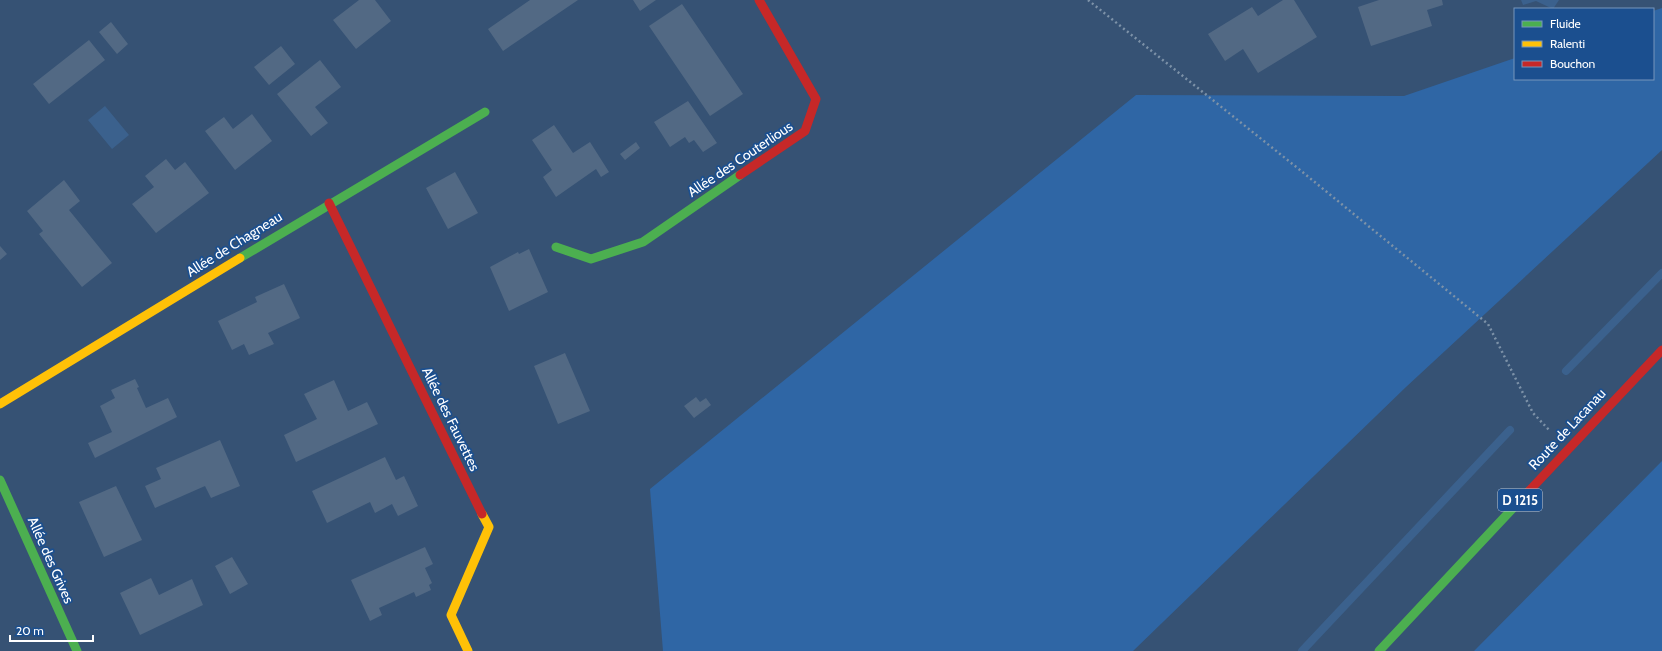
<svg xmlns="http://www.w3.org/2000/svg" width="1662" height="651" font-family="Cabin,sans-serif">
  <style>
    .green { fill: #2f66a5 }
    .water { fill: #3b618d }
    .lines { fill: none; stroke-linecap: round; stroke-linejoin: round }
    .stream { stroke: #3b618d; stroke-width: 8 }
    .building { fill: #526984 }
    .path { stroke: #7d92a8; stroke-width: 2.5; stroke-dasharray: 2 3; stroke-linecap: butt }
    .fast { stroke: #4caf50; stroke-width: 9 }
    .slow { stroke: #ffc107; stroke-width: 9 }
    .jam { stroke: #c62828; stroke-width: 9 }
    .labels { text-anchor: middle; dominant-baseline: central; stroke-width: 3.5; stroke-linejoin: round; paint-order: stroke }
    .shield { fill: #1b4f8f; stroke: #bbcadd; stroke-width: 1 }
    .shield-label { font-size: 13px; font-weight: bold; fill: #fff }
    .street-label { font-size: 14px; fill: #fff; stroke: #1b4f8f }
  </style>
  <rect width="100%" height="100%" fill="#365274"/>
  <path class="green" d="M1662 8V150L1406 387 1133 651H663L650 489 1136 95 1404 96 1515 58V79H1653V11Z
    M1662 461V651H1474Z"/>
  <path class="water" d="M1521 0H1559L1553 9 1536 1 1523 5Z
    M105 106 129 135 112 149 88 120Z"/>
  <g class="lines">
    <path class="stream" d="M1566 371 1662 273
      M1302 651 1510 430"/>
  </g>
  <path class="building" d="M359 0H375L391 21 356 49 333 20Z
    M530 0H578L503 51 488 29Z
    M633 0H656L640 11Z
    M1283 0H1294L1317 37 1258 73 1243 49 1225 61 1208 34 1252 7 1258 16Z
    M1379 0H1442L1443 5 1427 10 1432 26 1371 46 1358 7Z
    M682 4 743 94 710 116 649 26Z
    M111 22 128 44 117 54 99 32Z
    M89 40 105 60 49 104 33 84Z
    M281 46 295 64 269 85 254 67Z
    M320 60 341 87 315 107 328 123 311 136 277 94Z
    M688 101 717 143 703 152 694 140 689 143 685 137 670 147 654 122Z
    M252 114 272 141 235 170 205 131 224 117 233 129Z
    M554 125 573 153 590 142 609 172 601 177 596 169 556 197 543 177 552 170 532 140Z
    M636 142 640 148 625 160 620 154Z
    M166 159 175 170 185 162 209 193 156 233 132 204 154 187 145 176Z
    M455 172 478 213 448 229 426 188Z
    M64 180 80 201 69 210 112 263 82 287 39 234 43 231 27 211Z
    M0 246 7 254 0 260Z
    M529 249 548 292 509 311 490 267 518 252 519 254Z
    M284 284 300 318 268 333 274 344 249 355 244 344 232 350 218 321 257 302 255 297Z
    M565 353 590 411 558 424 534 366Z
    M135 379 139 387 137 388 146 408 168 398 177 417 95 458 88 443 112 432 100 406 115 398 111 390Z
    M334 380 348 411 367 402 378 424 296 462 284 435 317 419 304 394Z
    M696 397 700 402 706 398 711 405 694 418 684 406Z
    M220 440 240 486 211 498 205 486 155 508 145 486 161 479 156 468Z
    M385 457 396 480 404 476 418 506 398 516 392 504 375 513 370 502 327 523 312 491Z
    M116 486 142 540 104 557 79 502Z
    M425 547 433 564 425 568 432 583 429 585 431 590 416 597 414 592 379 608 382 615 370 621 351 580Z
    M232 557 248 584 230 594 215 566Z
    M151 578 159 595 192 579 203 605 140 635 120 593Z"/>
  <g class="lines">
    <path class="path" d="M1088 0 1300 170 1488 324 1533 413 1550 431"/>
    <path class="fast" d="M556 247 591 259 643 242 740 175
      M240 258 485 112
      M0 480 77 651
      M1379 651 1529 491"/>
    <path class="slow" d="M0 404 240 258
      M468 651 451 615 489 527 482 514"/>
    <path class="jam" d="M740 175 805 131 816 99 759 0
      M329 203 482 514
      M1529 491 1662 350"/>
  </g>
  <g class="labels">
    <rect class="shield" x="1498" y="489" width="44" height="22" rx="3"/>
    <g class="shield-label">
      <text x="1520" y="500">D 1215</text>
    </g>
    <g class="street-label">
      <text transform="translate(740 159) rotate(-34)">Allée des Couterlious</text>
      <text transform="translate(234 244) rotate(-32)">Allée de Chagneau</text>
      <text transform="translate(451 419) rotate(64)">Allée des Fauvettes</text>
      <text transform="translate(1567 429) rotate(-47)">Route de Lacanau</text>
      <text transform="translate(51 560) rotate(66)">Allée des Grives</text>
    </g>
  </g>
  <rect x="1514" y="8" width="140" height="72" fill="#1b4f8f" stroke="#7695bc"/>
  <rect x="1522" y="21" width="20" height="6" fill="#4caf50" stroke="#7695bc"/>
  <text x="1550" y="28" font-size="12" fill="#ffffff">Fluide</text>
  <rect x="1522" y="41" width="20" height="6" fill="#ffc107" stroke="#7695bc"/>
  <text x="1550" y="48" font-size="12" fill="#ffffff">Ralenti</text>
  <rect x="1522" y="61" width="20" height="6" fill="#c62828" stroke="#7695bc"/>
  <text x="1550" y="68" font-size="12" fill="#ffffff">Bouchon</text>
  <path d="M10 635v6h83v-6" fill="none" stroke="#ffffff" stroke-width="2"/>
  <text x="16" y="635" font-size="12" fill="#ffffff" stroke="#1b4f8f" stroke-width="3" paint-order="stroke">20 m</text>
</svg>
